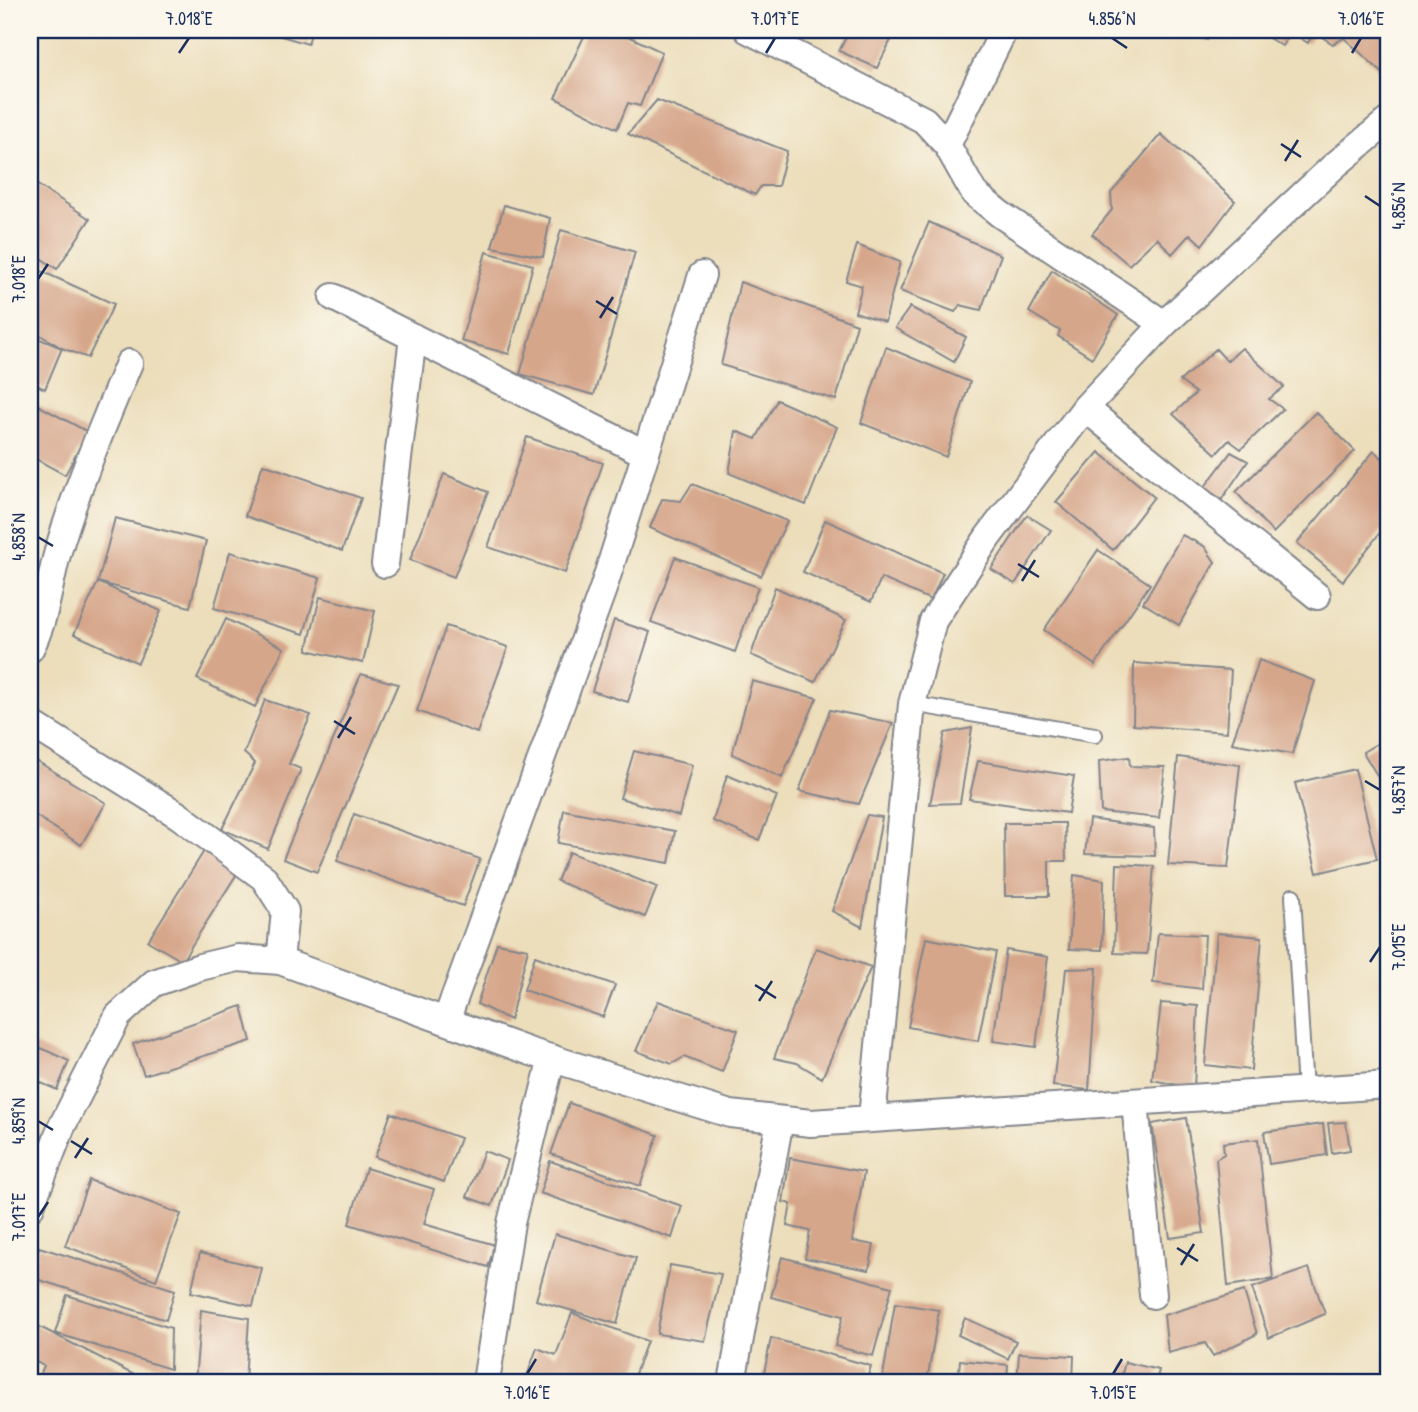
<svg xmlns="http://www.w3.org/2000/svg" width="1418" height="1412" font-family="'Patrick Hand',sans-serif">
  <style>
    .building { fill: #d6a68a }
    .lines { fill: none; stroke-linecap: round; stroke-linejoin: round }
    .lane-casing { stroke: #84868c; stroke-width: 18 }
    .street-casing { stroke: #84868c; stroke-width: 30 }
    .lane { stroke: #fff; stroke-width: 14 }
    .street { stroke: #fff; stroke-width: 26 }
    .ticks { fill: none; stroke: #1b2f5e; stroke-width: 2.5 }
    .neatline { fill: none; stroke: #1b2f5e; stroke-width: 2.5 }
    .ticks-label { font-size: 18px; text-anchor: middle; fill: #1b2f5e }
  </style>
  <rect width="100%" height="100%" fill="#fbf7ec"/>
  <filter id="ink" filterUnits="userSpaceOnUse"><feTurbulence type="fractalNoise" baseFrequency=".0143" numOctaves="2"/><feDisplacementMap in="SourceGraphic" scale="14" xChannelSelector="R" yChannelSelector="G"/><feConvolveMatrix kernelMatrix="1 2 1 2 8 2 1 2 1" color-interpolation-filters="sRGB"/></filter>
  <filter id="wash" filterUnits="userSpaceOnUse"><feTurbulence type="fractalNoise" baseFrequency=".00686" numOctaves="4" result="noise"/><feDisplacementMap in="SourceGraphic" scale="28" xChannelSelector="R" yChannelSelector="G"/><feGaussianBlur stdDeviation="1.57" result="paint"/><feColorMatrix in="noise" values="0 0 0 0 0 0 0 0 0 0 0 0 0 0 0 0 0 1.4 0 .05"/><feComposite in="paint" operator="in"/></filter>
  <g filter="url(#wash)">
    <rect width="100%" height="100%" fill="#ecdebb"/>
    <g id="blocks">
      <path class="building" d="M261 30H312L308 44Z
        M587 30H628L626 35 662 52 640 106 628 103 617 129 555 98Z
        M850 30H896L877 68 839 51Z
        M1183 30H1215L1207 40Z
        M1261 30H1388V78L1344 38 1333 44 1314 32 1308 43 1291 32 1282 46 1259 32Z
        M657 100 787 151 778 186H761L755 195 628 134Z
        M1161 134 1235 201 1202 245 1190 234 1172 254 1157 238 1129 265 1092 234 1112 210 1111 193Z
        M30 180 90 219 57 269 30 251Z
        M504 205 550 218 543 257 492 247Z
        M929 222 1001 255 981 310 960 305 955 312 900 291Z
        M561 230 635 252 594 395 520 374Z
        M857 245 900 262 885 322 855 312 862 286 846 281Z
        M486 252 533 265 509 354 461 341Z
        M30 266 114 304 88 358 62 348 45 389 30 382V335L62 348 30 329Z
        M1052 270 1118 315 1092 358 1058 336 1060 331 1029 312Z
        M740 282 857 324 836 400 721 365Z
        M910 307 966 337 954 362 895 328Z
        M886 347 970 382 946 457 861 423Z
        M1242 348 1284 387 1269 399 1283 409 1241 449 1229 440 1216 454 1173 414 1196 393 1180 381 1216 349 1227 361Z
        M777 400 837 427 806 505 729 473 736 431 756 439Z
        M30 401 88 432 65 475 30 456Z
        M1316 412 1355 451 1273 533 1236 492Z
        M527 437 603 463 565 573 488 547Z
        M1374 451 1388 463V522L1343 581 1297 543Z
        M1099 452 1154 497 1113 550 1056 502Z
        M1231 452 1248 461 1222 499 1204 488Z
        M263 464 361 498 342 551 245 516Z
        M444 474 488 492 454 577 410 560Z
        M692 484 787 521 761 576 650 528 662 499 681 501Z
        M1027 515 1051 530 1015 584 991 569Z
        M115 518 206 541 190 607 98 582Z
        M825 520 943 573 931 600 881 578 871 602 803 572Z
        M1182 535 1204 546 1215 562 1179 625 1143 603Z
        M1098 550 1150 584 1095 665 1044 630Z
        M230 552 320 578 304 634 214 608Z
        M675 557 758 587 735 652 651 622Z
        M98 582 161 611 138 663 74 634Z
        M775 587 846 620 815 682 751 655Z
        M320 597 375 611 363 663 307 650Z
        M226 619 284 648 255 707 197 679Z
        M614 620 650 632 628 702 592 691Z
        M446 626 508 647 477 733 417 711Z
        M1259 660 1315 681 1292 754 1232 743Z
        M1134 663 1231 670 1227 732 1133 725Z
        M361 674 398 684 317 872 283 859Z
        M752 681 817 698 782 778 732 754Z
        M265 700 311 715 289 764 301 769 268 849 222 829 255 763 244 753Z
        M830 710 893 723 859 804 799 791Z
        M972 728 960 803 930 804 945 733Z
        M1388 737V778L1381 782 1363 752Z
        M634 751 692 765 679 816 620 798Z
        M30 757 106 803 81 845 30 812Z
        M1129 757 1130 766 1165 767 1159 818 1101 812 1099 761Z
        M1178 757 1240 765 1228 868 1168 865Z
        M978 761 1074 776 1068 813 969 799Z
        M1355 769 1377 859 1317 873 1295 783Z
        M727 775 777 796 759 840 713 821Z
        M564 810 675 831 669 863 558 843Z
        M354 814 480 859 463 906 337 861Z
        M867 815 882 817 862 927 832 911Z
        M1089 819 1154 828 1155 856 1085 854Z
        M1004 823H1065L1066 861H1049V896H1005Z
        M204 851 238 872 182 961 148 941Z
        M569 852 657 887 645 917 557 881Z
        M1117 864 1154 866 1147 954 1114 953Z
        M1388 874V910H1387L1381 875Z
        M1074 875 1104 880 1102 950 1069 949Z
        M1158 933 1205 935 1202 989 1153 983Z
        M1217 933 1262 937 1251 1070 1205 1065Z
        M926 938 996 952 978 1041 908 1027Z
        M497 943 528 949 510 1020 477 1004Z
        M816 948 871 967 822 1078 797 1063 774 1058Z
        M1006 950 1048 957 1036 1047 993 1041Z
        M535 956 615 985 603 1017 524 990Z
        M1097 968 1089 1090 1053 1086 1066 969Z
        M658 1001 738 1030 722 1072 684 1057 672 1064 636 1051Z
        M1161 1003 1198 1006 1194 1088 1152 1080Z
        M242 1006 251 1041 144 1075 133 1044Z
        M30 1043 69 1061 57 1090 30 1078Z
        M569 1103 658 1135 640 1186 551 1154Z
        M391 1113 460 1138 444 1182 375 1157Z
        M1186 1118 1204 1233 1170 1238 1152 1124Z
        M1346 1122 1350 1150 1332 1153 1328 1123Z
        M1323 1124 1327 1155 1269 1164 1264 1132Z
        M1258 1139 1273 1279 1228 1286 1216 1159 1224 1154 1223 1143Z
        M484 1151 508 1160 492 1206 467 1197Z
        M790 1158 864 1172 852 1241 874 1245 869 1270 805 1258 810 1231 787 1226 791 1204 783 1202Z
        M550 1161 682 1206 672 1238 540 1193Z
        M366 1168 434 1189 424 1224 495 1245 488 1267 349 1224Z
        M89 1180 181 1214 156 1280 65 1246Z
        M555 1234 636 1258 617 1324 536 1300Z
        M39 1247 175 1290 166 1320 30 1277Z
        M200 1253 262 1268 253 1306 191 1292Z
        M782 1257 892 1287 873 1356 835 1346 843 1316 771 1297Z
        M670 1265 721 1274 705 1341 657 1334Z
        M1309 1268 1325 1314 1269 1338 1252 1288Z
        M1244 1291 1257 1334 1213 1356 1205 1343 1168 1353 1164 1315Z
        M67 1295 171 1328 170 1369 55 1333Z
        M895 1303 939 1310 927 1382H882Z
        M201 1310 249 1318 245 1382H195Z
        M572 1313 647 1341 632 1382H543L527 1376 537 1348 556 1355Z
        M965 1318 1016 1341 1008 1359 958 1335Z
        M30 1322 148 1382H36L44 1366 30 1359Z
        M771 1338 871 1366 866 1382H777L763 1378Z
        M1019 1353 1074 1356 1073 1382H1017Z
        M960 1360 1008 1365 1007 1382H958Z
        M1125 1362 1159 1370 1156 1382H1120Z"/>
    </g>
  </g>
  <g filter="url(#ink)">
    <use href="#blocks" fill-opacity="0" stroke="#84868c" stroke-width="2"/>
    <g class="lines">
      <defs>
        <path id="lane" d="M912 704 1095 735
          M1293 896 1305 1090"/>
        <path id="street" d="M748 30 924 120 947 145 974 193 1000 214 1164 324
          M947 145 1004 30
          M333 297 646 454
          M1085 408 1317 596
          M385 564 413 337
          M30 649C46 619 49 583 58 551 77 487 103 425 129 363
          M30 723 178 815 264 878 285 911 280 961
          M446 1021 603 589 702 275
          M1135 1102 1153 1295
          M872 1118 912 704 933 621 988 537 1085 408 1164 324 1334 166 1388 121
          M30 1208 61 1128 118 1016 154 983 200 967 238 958 280 961 531 1052 730 1114 811 1123 1388 1085
          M486 1382 511 1223 552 1058
          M732 1382 780 1120"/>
      </defs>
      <use href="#lane" class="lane-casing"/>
      <use href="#street" class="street-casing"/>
      <use href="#lane" class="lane"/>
      <use href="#street" class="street"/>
    </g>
  </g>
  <path class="ticks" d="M1112 38 1127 48M179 53 189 38M766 53 775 38M1352 53 1361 38M1281 144 1301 157M1285 161 1298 140M1365 196 1380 206M38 279 48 264M596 301 617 314M600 318 613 297M38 537 53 546M1018 564 1039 577M1022 581 1035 560M334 721 355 734M338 738 351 717M1365 781 1380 790M1370 962 1380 947M755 985 776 998M759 1001 772 981M38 1121 53 1130M71 1141 92 1154M75 1158 88 1138M38 1217 48 1202M1177 1248 1198 1261M1181 1265 1194 1244M527 1374 536 1359M1113 1374 1122 1359"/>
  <rect width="1418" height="1412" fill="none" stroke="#fbf7ec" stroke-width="77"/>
  <rect x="38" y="38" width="1342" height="1336" class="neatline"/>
  <g class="ticks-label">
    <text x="189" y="25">7.018°E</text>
    <text x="775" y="25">7.017°E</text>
    <text x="1112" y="25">4.856°N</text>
    <text x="1361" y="25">7.016°E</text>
    <text transform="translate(1399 206) rotate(-90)" y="6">4.856°N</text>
    <text transform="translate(19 279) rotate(-90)" y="6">7.018°E</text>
    <text transform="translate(19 537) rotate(-90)" y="6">4.858°N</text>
    <text transform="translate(1399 790) rotate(-90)" y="6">4.857°N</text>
    <text transform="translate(1399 947) rotate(-90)" y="6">7.015°E</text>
    <text transform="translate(19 1121) rotate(-90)" y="6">4.859°N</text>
    <text transform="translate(19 1217) rotate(-90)" y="6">7.017°E</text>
    <text x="527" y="1399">7.016°E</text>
    <text x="1113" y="1399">7.015°E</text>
  </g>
</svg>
